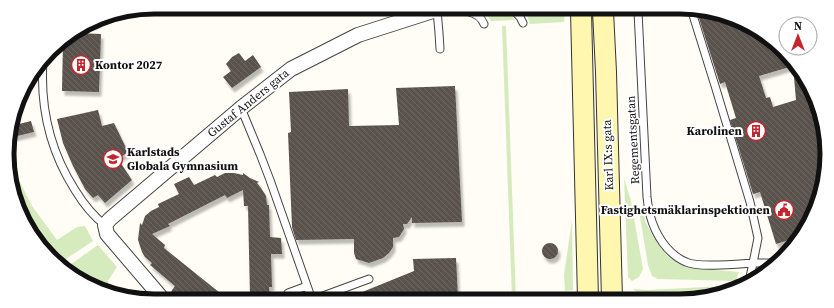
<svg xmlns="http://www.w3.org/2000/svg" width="834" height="308" font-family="'Source Serif 4',serif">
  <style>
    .grass { fill: #d5ebbd }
    .building { fill: url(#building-back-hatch); fill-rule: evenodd; filter: url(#shadow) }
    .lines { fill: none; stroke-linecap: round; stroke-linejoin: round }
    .lane-casing { stroke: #444; stroke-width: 9 }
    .street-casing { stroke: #444; stroke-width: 16 }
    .secondary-casing { stroke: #333; stroke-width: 22 }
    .lane { stroke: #fff; stroke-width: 7 }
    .street { stroke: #fff; stroke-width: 14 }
    .secondary { stroke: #fff6b0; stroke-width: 20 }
    .labels { text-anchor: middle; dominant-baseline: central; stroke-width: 4; stroke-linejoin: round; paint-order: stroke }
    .poi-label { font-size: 12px; font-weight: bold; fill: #111; stroke: #fff; text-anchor: start }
    .street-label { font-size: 12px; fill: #111; stroke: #fff }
    .rim { fill: none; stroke: #111; stroke-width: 5 }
  </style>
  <defs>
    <pattern id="building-back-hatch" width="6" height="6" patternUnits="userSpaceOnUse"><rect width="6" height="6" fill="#5a524d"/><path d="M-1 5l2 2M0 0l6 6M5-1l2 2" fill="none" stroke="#6d6662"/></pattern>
    <filter id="shadow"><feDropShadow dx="2.5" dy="4.5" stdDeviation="1" flood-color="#0004"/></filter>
  </defs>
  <rect width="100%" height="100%" fill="#fffdf5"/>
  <path class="grass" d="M480 10C494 10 506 7 515 20L491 21 486 14Z
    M522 10 565 11 564 22 530 24 527 15Z
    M502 26H506L516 299 512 298Z
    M9 160 32 206 57 240 77 227 85 226 93 241 63 261 58 262 18 204 10 183Z
    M624 178 631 201 643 269 639 277 632 281 628 277Z
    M642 207 646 223 654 238 667 256 686 267 739 272 736 281 658 279 652 276 648 265 640 217Z
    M572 220 573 290 565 291 564 275Z
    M98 245 117 267 108 281 109 293 66 272 64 269Z
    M725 286 654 298 641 296 633 289 647 290Z"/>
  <path class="building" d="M697 12H718L770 38 807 81 826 135 822 192 802 236 776 244 760 192 753 194 730 120 736 118 725 82 720 84ZM793 66 796 100 773 107 770 97 766 98 759 76Z
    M75 33 101 34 99 92 62 91 63 40Z
    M239 53 245 61 253 55 261 67 232 88 223 77 231 71 226 64 232 57Z
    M455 86 462 222 412 223V217L407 224H403L404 229 399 237 393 238V247L389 253 383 258 369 263 356 259 354 253V239L296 240 292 227 288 133 291 132 289 92 348 89 349 126 399 125 396 88Z
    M98 110 102 126 114 123 128 152 118 159 132 180 105 203 98 195 93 198 85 189 73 166 63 143 57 119Z
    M31 121 34 132 13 137 11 126Z
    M225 173H234L243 175V173L250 178 259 182 257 183 261 188 266 196 267 205H269L270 237 281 238 282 254H271L272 287H269L270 297H250L248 206H244L243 190 227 198 225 195 168 224 170 226 152 234 165 245 164 248 225 297 168 296 175 286 150 265 152 263 145 257 142 252 138 240 140 223 142 225 145 216 151 211 159 207 158 204 179 194 174 184 189 177 194 185 215 175 217 177Z
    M542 251a8 8 0 1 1 16 0a8 8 0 1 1-16 0Z
    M456 258 458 298 350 297 414 271 413 259Z"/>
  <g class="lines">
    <defs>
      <path id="lane" d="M437 10 439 33 440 49
        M446 10C459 10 479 10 484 24
        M513 10 520 17 523 23
        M638 11 647 197C648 203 648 209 650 215 655 234 667 254 686 262 698 268 738 264 753 263L750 277 749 283
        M692 12 716 89 750 202 758 238 753 263H779
        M43 61C40 107 50 151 75 190 83 203 93 216 105 225
        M241 108 260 154 270 180 311 297
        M288 293 307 286
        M320 297 369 279"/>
      <path id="street" d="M160 296 107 234 105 225 110 219 241 108 291 69 358 35 436 10"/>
      <path id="secondary" d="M581 11 588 299
        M603 11 606 72 612 299"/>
    </defs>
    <use href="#lane" class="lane-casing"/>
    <use href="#street" class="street-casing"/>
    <use href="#secondary" class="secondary-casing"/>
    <use href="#lane" class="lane"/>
    <use href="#street" class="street"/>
    <use href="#secondary" class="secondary"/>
  </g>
  <defs>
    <symbol id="building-ring" viewBox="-11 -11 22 22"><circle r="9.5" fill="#fff" stroke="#c4262e" stroke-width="1.5"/><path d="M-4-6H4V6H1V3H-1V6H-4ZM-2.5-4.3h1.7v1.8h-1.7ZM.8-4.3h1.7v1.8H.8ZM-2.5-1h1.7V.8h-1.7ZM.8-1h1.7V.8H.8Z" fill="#c4262e"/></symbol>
    <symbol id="school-ring" viewBox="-11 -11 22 22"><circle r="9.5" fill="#fff" stroke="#c4262e" stroke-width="1.5"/><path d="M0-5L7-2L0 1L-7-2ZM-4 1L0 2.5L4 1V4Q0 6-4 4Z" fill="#c4262e"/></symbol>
    <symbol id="civic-ring" viewBox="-11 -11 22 22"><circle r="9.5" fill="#fff" stroke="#c4262e" stroke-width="1.5"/><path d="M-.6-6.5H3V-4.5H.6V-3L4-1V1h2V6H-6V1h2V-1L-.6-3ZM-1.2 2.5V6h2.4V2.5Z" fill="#c4262e"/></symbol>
  </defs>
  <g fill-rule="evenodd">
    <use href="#building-ring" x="70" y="54" width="22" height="22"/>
    <use href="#building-ring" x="745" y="120" width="22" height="22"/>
    <use href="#school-ring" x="102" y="148" width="22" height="22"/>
    <use href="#civic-ring" x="773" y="199" width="22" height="22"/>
  </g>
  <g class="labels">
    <g class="poi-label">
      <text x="95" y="65">Kontor 2027</text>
      <text x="742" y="131" text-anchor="end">Karolinen</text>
      <text x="127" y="152">Karlstads<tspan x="127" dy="14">Globala Gymnasium</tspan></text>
      <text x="770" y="210" text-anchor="end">Fastighetsmäklarinspektionen</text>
    </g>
    <g class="street-label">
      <text transform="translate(248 103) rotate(-39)">Gustaf Anders gata</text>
      <text transform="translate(633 140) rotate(-93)">Regementsgatan</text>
      <text transform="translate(608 155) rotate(-92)">Karl IX:s gata</text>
    </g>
  </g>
  <path d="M0 0H834V308H0ZM154 14H680A140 140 0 0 1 820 154V154A140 140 0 0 1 680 294H154A140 140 0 0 1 14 154V154A140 140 0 0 1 154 14Z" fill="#fff" fill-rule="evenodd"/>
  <path class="rim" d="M154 14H680A140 140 0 0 1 820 154V154A140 140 0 0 1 680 294H154A140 140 0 0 1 14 154V154A140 140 0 0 1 154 14Z"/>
  <g transform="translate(798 36)"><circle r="19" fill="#ffffff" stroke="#a0a0a0"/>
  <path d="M0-3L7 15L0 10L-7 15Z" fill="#c4262e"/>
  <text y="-6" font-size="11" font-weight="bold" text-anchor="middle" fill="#111111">N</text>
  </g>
</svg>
